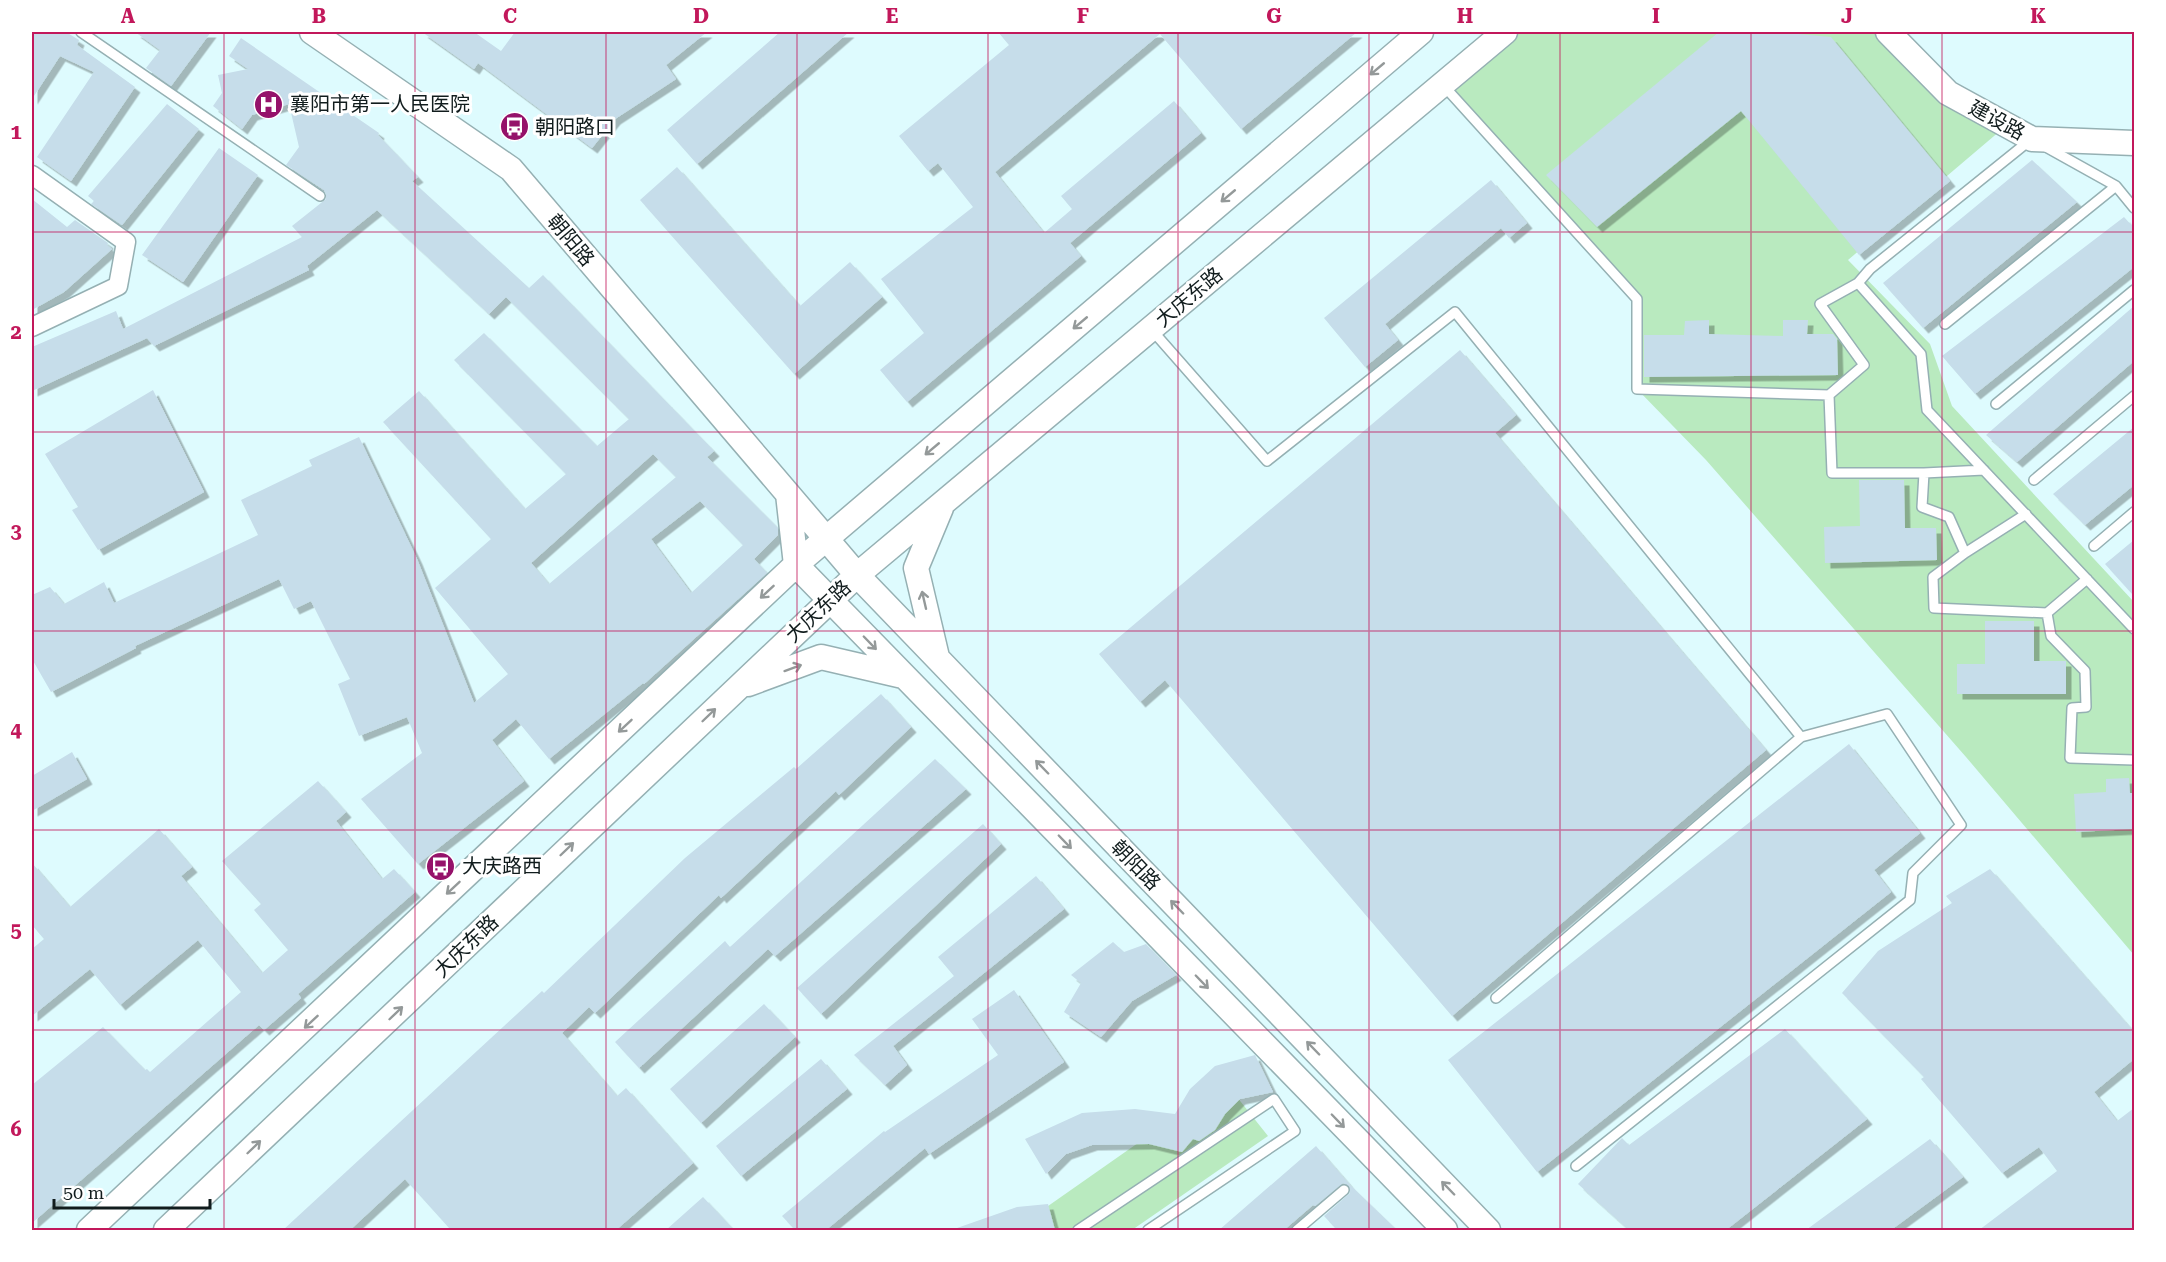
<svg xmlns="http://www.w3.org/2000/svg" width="2166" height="1262" font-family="'Roboto Serif','Noto Sans SC',serif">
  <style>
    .green { fill: #b9eabf }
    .building { fill: #c6ddea; fill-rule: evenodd; filter: url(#shadow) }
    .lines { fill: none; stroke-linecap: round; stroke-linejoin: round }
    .lane-casing { stroke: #95b0b3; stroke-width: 12 }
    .street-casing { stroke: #95b0b3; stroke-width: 21 }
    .secondary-casing { stroke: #95b0b3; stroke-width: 27 }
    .lane { stroke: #fff; stroke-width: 9 }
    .street { stroke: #fff; stroke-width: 18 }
    .secondary { stroke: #fff; stroke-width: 24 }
    .oneway { stroke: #949999 }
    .grid { fill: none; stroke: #c2185b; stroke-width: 1.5; stroke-opacity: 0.55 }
    .labels { text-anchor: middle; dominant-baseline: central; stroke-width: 6; stroke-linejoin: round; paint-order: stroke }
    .poi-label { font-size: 20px; fill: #111c1d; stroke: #fff; text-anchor: start }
    .street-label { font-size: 20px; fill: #111c1d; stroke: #fff }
    .neatline { fill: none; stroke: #c2185b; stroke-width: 2 }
    .grid-label { font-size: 20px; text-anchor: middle; font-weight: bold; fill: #c2185b }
  </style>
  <defs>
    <filter id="shadow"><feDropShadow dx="5.5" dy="5.5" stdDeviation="0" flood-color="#0004"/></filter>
  </defs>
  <rect width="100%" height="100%" fill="#defbfe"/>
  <path class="green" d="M1505 32H1888L2007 125 1848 260 1930 344 1952 406 2134 602V955L1966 757 1706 460 1637 389V299L1443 84Z
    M1225 1082 1268 1136 1132 1230H1014Z"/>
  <path class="building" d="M32 32H66L79 40 77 45 135 87 71 181 37 157 94 72 60 56 32 99Z
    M135 32H211L171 86 146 68 160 50Z
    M422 32H474L501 51 515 32H707L666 65 676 79 615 119 592 148 478 63 474 69Z
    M780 32H849L697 164 667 130Z
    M998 32H1357L1241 129 1160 34 995 172 1044 233 1072 209 1061 196 1174 101 1201 133 1070 243 1081 256 907 402 880 370 924 333 881 279 973 207 938 163 928 171 899 136 1009 45Z
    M1719 32H1777L1831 37 1950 181 1859 255 1741 111 1597 227 1546 175Z
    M241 38 379 133 378 135 418 177 412 181 529 288 543 275 714 451 707 457 778 528V535L754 559 767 573 644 684 643 683 549 759 516 719 492 740 524 781 418 864 361 799 422 753 407 717 359 736 338 684 350 679 311 601 294 609 279 579 135 646 136 648 51 692 32 659V595L50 587 64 604 104 582 114 603 258 535 241 500 312 466 309 460 359 437 417 559 474 703 508 674 435 588 491 539 383 422 419 391 525 509 566 474 454 360 484 333 597 446 629 419 506 297 489 314 377 210 307 266 309 270 154 346 147 338 32 391V347L116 311 123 329 302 237 292 226 326 199V194L324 190 286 165 299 147 289 104 252 115 242 129 213 106 222 93 218 75 248 69 229 56ZM653 454 676 477 549 584 531 563ZM700 501 743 545 691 593 651 539Z
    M167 104 199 129 122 225 91 204 94 201 88 196Z
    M219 148 258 175 183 282 142 255Z
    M2032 160 2077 202 1923 328 1883 283Z
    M677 167 800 306 850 262 882 297 794 374 640 200Z
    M1491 180 1527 223 1509 238 1501 228 1385 324 1398 340 1365 367 1324 318Z
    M32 199 67 227 75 220 108 243 107 245 112 249 64 292 32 310Z
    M2124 217 2134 228V267L1975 394 1942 356Z
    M2134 306V361L2017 462 1986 435Z
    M1709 320V334L1783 336V320H1808L1807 334H1833L1837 339 1838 375 1644 377V335H1684L1685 321Z
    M1460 350 1516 415 1495 433 1766 750 1452 1016 1165 680 1140 702 1099 654Z
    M153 390 204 492 98 550 72 510 78 507 45 454Z
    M2134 427V485L2085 525 2053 494Z
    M1859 480H1904L1905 528H1936L1937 560 1825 563 1824 527 1860 526Z
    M2134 540V596L2105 564Z
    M1985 621H2034V661H2066V694H1957V664H1985Z
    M881 694 911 727 839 795 836 791 721 898 719 895 595 1013 589 1007 562 1033 617 1096 626 1088 693 1163 616 1230H451L405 1179 350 1230H283L542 991 544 993 685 858 794 767 796 769Z
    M1849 744 1920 833 1874 870 1891 892 1537 1172 1448 1060Z
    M72 752 87 779 32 811V776Z
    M935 759 966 789 775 956 768 949 639 1068 615 1042 725 941 730 947Z
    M2129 778 2130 793H2134V829L2076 832 2074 794 2106 792V779Z
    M318 781 346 812 336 821 382 879 394 869 415 892 298 994 301 998 264 1030 259 1025 32 1223V1085L103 1027 145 1070 147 1069 150 1072 241 992 198 940 120 1005 90 969 32 1016V949L44 939 32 925V863L70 907 159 829 192 867 181 876 262 973 288 950 254 910 261 904 222 861Z
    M983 824 1001 844 821 1014 797 988Z
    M1990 869 2134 1032V1059L2094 1092 2117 1121 2134 1108V1230H1979L2057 1171 2039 1147 2002 1173 1921 1079 1924 1077 1842 993 1878 951 1952 903 1946 896Z
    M1036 876 1064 909 893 1046 907 1065 885 1085 854 1055 954 976 938 957Z
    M1113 942 1124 952 1146 944 1176 975 1132 1001 1101 1037 1064 1012 1081 983 1071 975Z
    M1014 990 1064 1062 929 1154 925 1148 826 1230H795L782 1216 884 1131 885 1132 998 1055 972 1019Z
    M764 1004 795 1037 701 1123 670 1089Z
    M1785 1029 1867 1119 1726 1230H1629L1578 1184 1622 1138 1629 1145Z
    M1255 1055 1273 1092 1240 1099 1225 1114 1215 1130 1199 1141 1193 1139 1182 1152 1149 1144 1092 1145 1066 1154 1046 1174 1025 1139 1082 1113 1135 1109 1175 1114 1190 1089 1215 1066Z
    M821 1059 847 1089 741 1176 716 1146Z
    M1930 1139 1963 1177 1891 1230H1806Z
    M1316 1146 1350 1185 1397 1230H1337L1324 1216 1350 1193 1349 1186 1343 1183 1315 1206 1313 1205 1284 1230H1219Z
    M703 1197 734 1230H666Z
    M1048 1204 1055 1230H958L957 1228 1017 1207Z"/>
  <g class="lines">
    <defs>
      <path id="lane" d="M81 32 320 196
        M1444 86 1637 299V389L1829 395 1832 473H1924L1922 507 1949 517 1965 553 1933 577 1934 608 2047 613 2051 636 2085 671 2086 707 2072 708 2070 758 2134 760
        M2029 141 1870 269 1858 283 1921 354 1927 410 2134 629
        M2046 147 2116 186 2134 208
        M1945 324 2116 186
        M1151 329 1267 461 1455 312 1801 737 1496 998
        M1829 395 1864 365 1820 304 1858 283
        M1996 404 2134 290
        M1924 473 1984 470
        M2034 480 2134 396
        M2094 546 2134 512
        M1965 553 2026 514
        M2047 613 2087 579
        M1576 1166 1910 900 1913 873 1961 825 1887 714 1801 737
        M1078 1230 1274 1099 1295 1131 1148 1230
        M1297 1230 1344 1190"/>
      <path id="street" d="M32 175 126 242 118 286 32 327"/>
      <path id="secondary" d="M312 32 511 169 857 575 1488 1230
        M1888 32 1948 93 2032 139 2134 143
        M788 494 796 565 1445 1230
        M937 657 916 568 941 508
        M748 684 821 657 903 676
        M89 1230 800 561 1421 32
        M166 1230 857 575 1505 32"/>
    </defs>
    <use href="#lane" class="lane-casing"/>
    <use href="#street" class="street-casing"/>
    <use href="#secondary" class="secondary-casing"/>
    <use href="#lane" class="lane"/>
    <use href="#street" class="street"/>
    <use href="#secondary" class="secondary"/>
  </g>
  <defs><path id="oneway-shaft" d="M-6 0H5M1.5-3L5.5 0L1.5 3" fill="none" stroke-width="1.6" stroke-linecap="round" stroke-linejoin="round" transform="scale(1.5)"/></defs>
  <g class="oneway">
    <use href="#oneway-shaft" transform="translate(1377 69) rotate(140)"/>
    <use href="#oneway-shaft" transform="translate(1228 196) rotate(140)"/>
    <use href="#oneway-shaft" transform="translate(1080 323) rotate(140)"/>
    <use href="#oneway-shaft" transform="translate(932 449) rotate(140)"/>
    <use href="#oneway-shaft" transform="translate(767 592) rotate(137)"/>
    <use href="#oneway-shaft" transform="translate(924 600) rotate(-103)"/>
    <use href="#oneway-shaft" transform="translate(870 643) rotate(46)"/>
    <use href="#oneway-shaft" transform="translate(793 668) rotate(-20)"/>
    <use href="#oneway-shaft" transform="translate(709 715) rotate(-44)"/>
    <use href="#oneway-shaft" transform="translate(625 726) rotate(137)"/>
    <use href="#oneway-shaft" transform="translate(1042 767) rotate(-134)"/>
    <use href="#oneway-shaft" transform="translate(1065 842) rotate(46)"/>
    <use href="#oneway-shaft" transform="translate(567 849) rotate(-44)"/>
    <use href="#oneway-shaft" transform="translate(453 888) rotate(137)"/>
    <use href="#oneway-shaft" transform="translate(1177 907) rotate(-134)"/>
    <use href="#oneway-shaft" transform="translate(1202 982) rotate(46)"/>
    <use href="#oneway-shaft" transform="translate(396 1013) rotate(-44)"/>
    <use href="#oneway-shaft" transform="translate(311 1022) rotate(137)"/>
    <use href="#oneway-shaft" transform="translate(1313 1048) rotate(-134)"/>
    <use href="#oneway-shaft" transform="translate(1338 1121) rotate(46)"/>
    <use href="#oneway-shaft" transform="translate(254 1147) rotate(-44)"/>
    <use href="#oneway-shaft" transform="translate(1448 1188) rotate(-134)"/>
  </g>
  <path class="grid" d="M224 32V1230M415 32V1230M606 32V1230M797 32V1230M988 32V1230M1178 32V1230M1369 32V1230M1560 32V1230M1751 32V1230M1942 32V1230M32 232H2134M32 432H2134M32 631H2134M32 830H2134M32 1030H2134"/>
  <defs>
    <symbol id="hospital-disc" viewBox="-11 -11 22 22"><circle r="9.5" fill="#95126a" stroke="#fff"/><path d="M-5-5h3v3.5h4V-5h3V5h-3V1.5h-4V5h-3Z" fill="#fff"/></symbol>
    <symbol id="bus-disc" viewBox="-11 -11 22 22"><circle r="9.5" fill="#95126a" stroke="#fff"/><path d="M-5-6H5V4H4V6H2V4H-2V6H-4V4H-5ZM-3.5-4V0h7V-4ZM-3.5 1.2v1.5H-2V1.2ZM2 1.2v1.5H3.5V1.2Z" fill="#fff"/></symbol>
  </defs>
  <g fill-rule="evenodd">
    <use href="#hospital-disc" x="252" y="88" width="33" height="33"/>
    <use href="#bus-disc" x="498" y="110" width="33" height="33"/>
    <use href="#bus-disc" x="424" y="850" width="33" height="33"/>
  </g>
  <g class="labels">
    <g class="poi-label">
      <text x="290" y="104">襄阳市第一人民医院</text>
      <text x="535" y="127">朝阳路口</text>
      <text x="462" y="866">大庆路西</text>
    </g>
    <g class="street-label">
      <text transform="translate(1997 120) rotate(28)">建设路</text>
      <text transform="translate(571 240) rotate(50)">朝阳路</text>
      <text transform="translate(1189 297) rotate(-40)">大庆东路</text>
      <text transform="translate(818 611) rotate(-43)">大庆东路</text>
      <text transform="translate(1136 865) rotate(46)">朝阳路</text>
      <text transform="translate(466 946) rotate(-44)">大庆东路</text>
    </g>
  </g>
  <rect width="2166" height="1262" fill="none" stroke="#ffffff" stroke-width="66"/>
  <path d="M54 1199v9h156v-9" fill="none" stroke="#111c1d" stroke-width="3"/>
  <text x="63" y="1199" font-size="18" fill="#111c1d" stroke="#ffffff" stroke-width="4.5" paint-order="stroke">50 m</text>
  <rect x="33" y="33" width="2100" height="1196" class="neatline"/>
  <g class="grid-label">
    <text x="128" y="23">A</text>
    <text x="319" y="23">B</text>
    <text x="510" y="23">C</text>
    <text x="701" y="23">D</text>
    <text x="892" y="23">E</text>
    <text x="1083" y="23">F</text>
    <text x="1274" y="23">G</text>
    <text x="1465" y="23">H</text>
    <text x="1656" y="23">I</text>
    <text x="1847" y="23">J</text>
    <text x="2038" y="23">K</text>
    <text x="16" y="139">1</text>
    <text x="16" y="339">2</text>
    <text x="16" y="538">3</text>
    <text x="16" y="737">4</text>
    <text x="16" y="937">5</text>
    <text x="16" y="1136">6</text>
  </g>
</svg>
